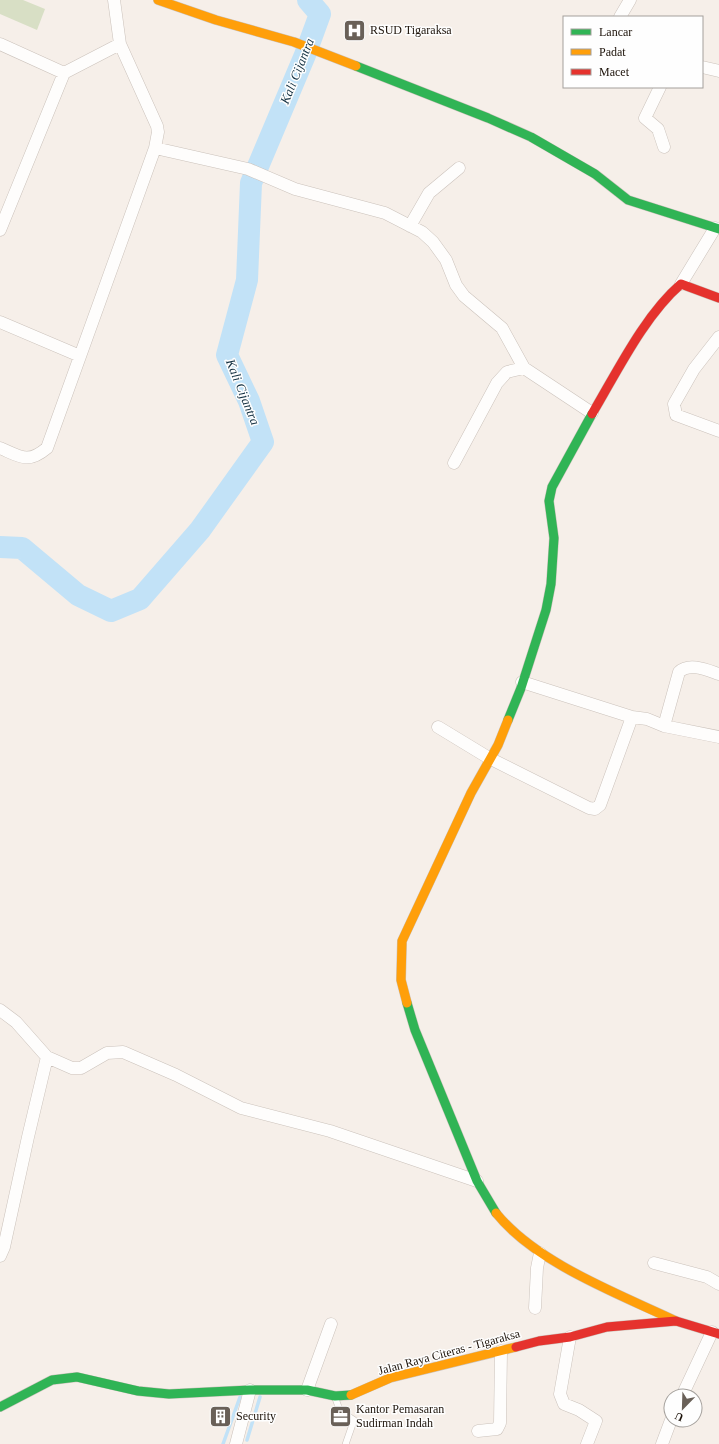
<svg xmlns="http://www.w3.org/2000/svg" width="719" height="1444" font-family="Georgia,serif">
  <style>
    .green { fill: #d8dfc5 }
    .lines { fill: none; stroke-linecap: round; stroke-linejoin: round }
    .stream { stroke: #c2e2f7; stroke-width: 3.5 }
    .river { stroke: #c2e2f7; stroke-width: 22 }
    .lane-casing { stroke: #cbc2bb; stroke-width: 7 }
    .street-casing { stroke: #cbc2bb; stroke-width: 13 }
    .fast-casing { stroke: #cbc2bb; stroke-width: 10 }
    .slow-casing { stroke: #cbc2bb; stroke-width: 10 }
    .jam-casing { stroke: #cbc2bb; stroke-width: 10 }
    .lane { stroke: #fefdfc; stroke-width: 6 }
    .street { stroke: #fefdfc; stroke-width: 12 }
    .fast { stroke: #30b455; stroke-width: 9 }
    .slow { stroke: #ff9f0a; stroke-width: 9 }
    .jam { stroke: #e5322d; stroke-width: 9 }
    .labels { text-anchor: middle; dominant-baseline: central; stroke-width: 3; stroke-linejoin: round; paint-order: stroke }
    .poi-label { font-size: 12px; fill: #1d130a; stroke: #fefefe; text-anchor: start }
    .street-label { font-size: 12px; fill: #1d130a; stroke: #fefefe }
    .water-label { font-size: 13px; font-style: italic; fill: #122f40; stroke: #fefefe }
  </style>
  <rect width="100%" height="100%" fill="#f6efe9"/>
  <path class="green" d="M0 0H23L45 9 37 30 0 14Z"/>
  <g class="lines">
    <path class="stream" d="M309 1 310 0
      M247 1440 260 1397
      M223 1444 240 1397"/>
    <path class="river" d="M0 547 22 548 78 595 111 611 140 599 200 530 263 442 249 401 227 355 247 280 251 183 305 55 320 14 308 0"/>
    <defs>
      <path id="lane" d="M336 1400 340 1411 354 1420 346 1443"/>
      <path id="street" d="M620 17 630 0
        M0 44 64 73
        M702 67 719 71
        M660 87 645 118 658 129 664 147
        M155 148 248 169 295 189 385 213 422 232 433 242 446 260 456 285 464 296 502 328 524 368 592 413
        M410 226 429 193 459 168
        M0 230 64 73 120 44
        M681 284 715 228
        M0 322 80 356
        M719 337 694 369 674 404 676 415 719 431
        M0 448C21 457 28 464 47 448L155 148 158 132 157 126 120 44 114 0
        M454 463 497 383 507 372 524 368
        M522 682 632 717
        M664 726 679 672C689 662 707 670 719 674
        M438 727 489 758 589 808 595 809 600 805 632 717 647 719 664 726 719 737
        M0 1010 16 1022 47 1057 28 1137 4 1247 0 1256
        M47 1057 72 1068H81L107 1053 123 1052 176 1075 241 1108 330 1131 477 1181
        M654 1263 707 1277 719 1284
        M535 1308 537 1268 540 1253
        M570 1337 560 1394 564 1404 579 1410 596 1421 587 1444
        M307 1390 331 1324
        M682 1396 712 1332
        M478 1431 497 1429 500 1423 501 1351
        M236 1444 250 1390
        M662 1444 671 1420"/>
      <path id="fast" d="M356 66 488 118 531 137 595 174 628 200 719 229
        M508 720 521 688 546 610 551 584 554 538 549 501 552 487 592 414
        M407 1003 415 1030 477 1181 496 1213
        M0 1407 52 1380 77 1377 138 1391 169 1394 250 1390H307L335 1396 351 1395"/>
      <path id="slow" d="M158 0 216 20 294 42 356 66
        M407 1003 401 980 402 941 471 793 498 745 508 720
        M496 1213C536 1263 619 1294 676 1321
        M351 1395 390 1378 516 1347"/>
      <path id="jam" d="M592 414C617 372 644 316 681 284L719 298
        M516 1347 539 1341 570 1337 607 1327 676 1321 719 1334"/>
    </defs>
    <use href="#lane" class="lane-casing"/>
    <use href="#street" class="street-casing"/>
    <use href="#fast" class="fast-casing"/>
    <use href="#slow" class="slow-casing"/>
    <use href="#jam" class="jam-casing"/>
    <use href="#lane" class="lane"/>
    <use href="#street" class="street"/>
    <use href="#fast" class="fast"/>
    <use href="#slow" class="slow"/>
    <use href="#jam" class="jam"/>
  </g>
  <defs>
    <symbol id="hospital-square" viewBox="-11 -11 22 22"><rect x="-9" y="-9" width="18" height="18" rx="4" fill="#696058" stroke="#fefefe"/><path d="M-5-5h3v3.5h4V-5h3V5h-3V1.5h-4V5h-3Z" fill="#fff"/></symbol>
    <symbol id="building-square" viewBox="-11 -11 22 22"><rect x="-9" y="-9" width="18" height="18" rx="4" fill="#696058" stroke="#fefefe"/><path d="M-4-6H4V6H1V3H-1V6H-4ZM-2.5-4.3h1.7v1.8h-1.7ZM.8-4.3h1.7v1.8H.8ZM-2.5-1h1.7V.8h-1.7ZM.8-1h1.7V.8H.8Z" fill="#fff"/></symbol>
    <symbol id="office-square" viewBox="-11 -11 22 22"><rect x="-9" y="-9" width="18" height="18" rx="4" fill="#696058" stroke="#fefefe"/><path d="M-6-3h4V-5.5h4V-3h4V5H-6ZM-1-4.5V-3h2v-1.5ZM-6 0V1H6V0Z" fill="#fff"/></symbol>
  </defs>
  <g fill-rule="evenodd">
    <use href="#hospital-square" x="342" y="18" width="25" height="25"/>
    <use href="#building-square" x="208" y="1404" width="25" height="25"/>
    <use href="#office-square" x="328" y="1404" width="25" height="25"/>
  </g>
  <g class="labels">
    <g class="poi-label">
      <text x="370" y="30">RSUD Tigaraksa</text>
      <text x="356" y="1409">Kantor Pemasaran<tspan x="356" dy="14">Sudirman Indah</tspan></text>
      <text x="236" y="1416">Security</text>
    </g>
    <g class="street-label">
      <text transform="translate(449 1352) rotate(-15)">Jalan Raya Citeras - Tigaraksa</text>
    </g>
    <g class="water-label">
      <text transform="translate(297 71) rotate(-68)">Kali Cijantra</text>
      <text transform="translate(243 392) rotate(68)">Kali Cijantra</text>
    </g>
  </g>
  <rect x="563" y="16" width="140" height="72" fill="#fefefe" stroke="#a4a09c"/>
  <rect x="571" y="29" width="20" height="6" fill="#30b455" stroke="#a4a09c"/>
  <text x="599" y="36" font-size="12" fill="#1d130a">Lancar</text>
  <rect x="571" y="49" width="20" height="6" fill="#ff9f0a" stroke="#a4a09c"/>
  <text x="599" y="56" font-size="12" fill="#1d130a">Padat</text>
  <rect x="571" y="69" width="20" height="6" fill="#e5322d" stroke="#a4a09c"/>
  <text x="599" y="76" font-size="12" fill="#1d130a">Macet</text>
  <g transform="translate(683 1408) rotate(203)"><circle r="19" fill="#fefefe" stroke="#a4a09c"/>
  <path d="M0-3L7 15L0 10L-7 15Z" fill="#696058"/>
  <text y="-6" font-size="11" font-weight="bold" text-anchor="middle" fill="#1d130a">U</text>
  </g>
</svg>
